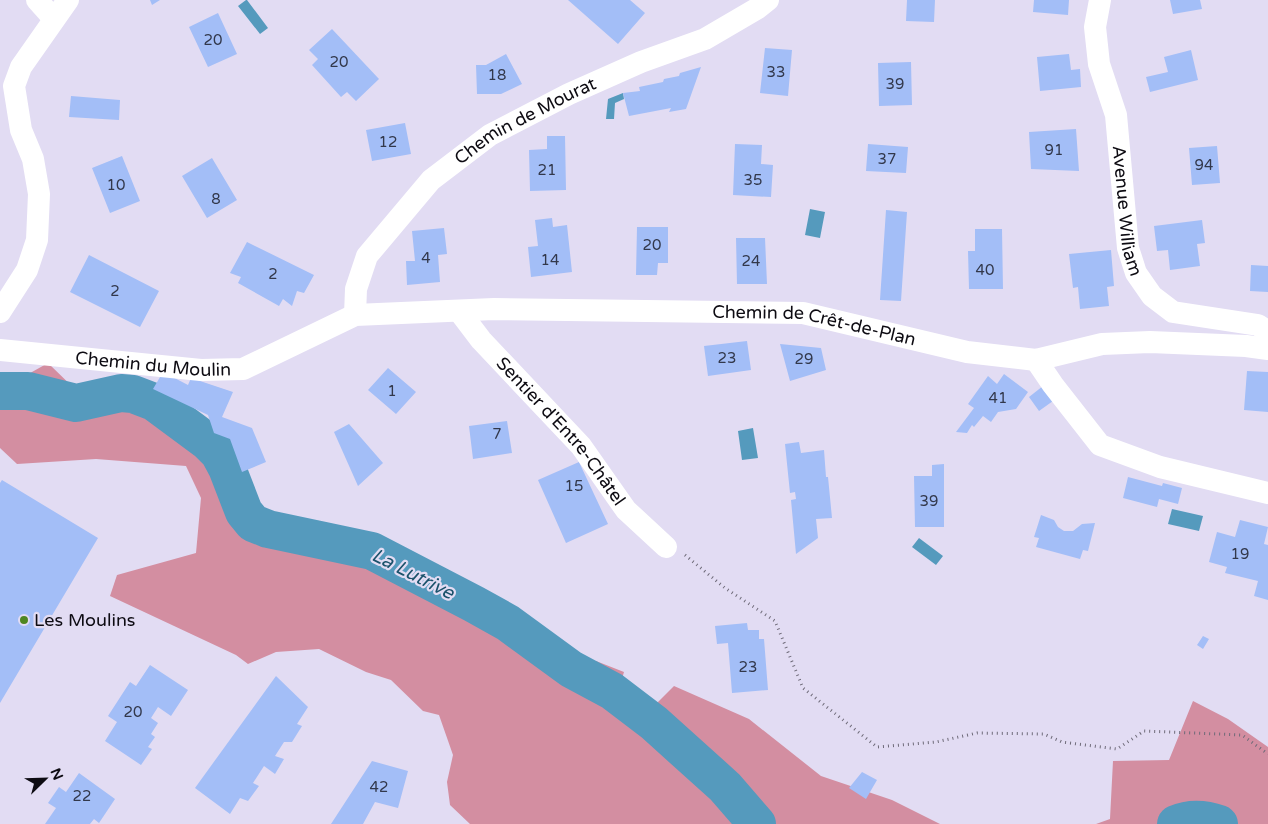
<svg xmlns="http://www.w3.org/2000/svg" width="1268" height="824" font-family="'Varela Round',sans-serif">
  <style>
    .forest { fill: #d38ea1 }
    .water { fill: #559abd }
    .lines { fill: none; stroke-linecap: round; stroke-linejoin: round }
    .river { stroke: #559abd; stroke-width: 38 }
    .building { fill: #a3bef7 }
    .path { stroke: #6e6a78; stroke-width: 3; stroke-dasharray: 1 4; stroke-linecap: butt }
    .minor { stroke: #fff; stroke-width: 22 }
    .poi-dot { fill: #4e8621; stroke: #e2dcf3; stroke-width: 2 }
    .labels { text-anchor: middle; dominant-baseline: central; stroke-width: 4.5; stroke-linejoin: round; paint-order: stroke }
    .number-label { font-size: 15px; fill: #32384b }
    .street-label { font-size: 18px; fill: #0d0b12; stroke: #e2dcf3 }
    .poi-label { font-size: 18px; fill: #0d0b12; stroke: #e2dcf3; text-anchor: start }
    .water-label { font-size: 19px; font-style: italic; fill: #1b526b; stroke: #e2dcf3 }
  </style>
  <rect width="100%" height="100%" fill="#e2dcf3"/>
  <path class="forest" d="M48 363 83 397 136 381 208 431 253 519 490 616 537 653 580 682 596 661 624 672 616 699 645 715 674 686 749 719 821 776 892 800 940 824H470L450 805 447 782 453 755 439 715 423 711 391 680 366 672 319 649 276 652 248 664 236 655 110 596 117 575 196 553 201 498 186 466 96 459 17 464 0 448V390Z
    M1193 701 1228 719 1268 747V824H1096L1110 819 1113 761 1169 760Z"/>
  <path class="water" d="M246 0H247L268 28 260 34 238 6Z
    M623 93 624 99 615 103 614 119H606L608 99Z
    M810 209 825 212 820 238 805 235Z
    M753 428 758 458 742 460 738 431Z
    M1172 509 1203 516 1199 531 1168 524Z
    M919 538 943 556 936 565 912 547Z"/>
  <g class="lines">
    <path class="river" d="M0 391H28L76 403 121 393 133 394 154 402 208 442 219 453 227 468 244 512 253 523 268 529 372 551 474 604 508 623 571 669 612 691 654 723 725 787 757 824
      M1176 824C1190 818 1205 819 1219 824"/>
  </g>
  <path class="building" d="M150 0H160L152 5Z
    M568 0H630L645 13 618 44Z
    M907 0H935L934 22 906 21Z
    M1034 0H1069L1068 15 1033 12Z
    M1170 0H1200L1202 9 1173 14Z
    M218 13 237 54 208 67 189 27Z
    M332 29 379 79 356 101 347 92 341 97 312 65 318 59 309 50Z
    M765 48 792 50 788 96 760 93Z
    M1191 50 1198 80 1150 92 1146 77 1168 72 1164 57Z
    M506 54 522 84 501 94H477L476 65H486Z
    M1069 54 1071 70 1080 69 1081 87 1040 91 1037 57Z
    M911 62 912 105 879 106 878 63Z
    M701 67 686 109 669 112 671 108 629 116 623 93 640 91 639 87 663 82 664 79 679 76 680 73Z
    M71 96 120 100 119 120 69 117Z
    M405 123 411 154 372 161 366 130Z
    M1076 129 1079 171 1031 169 1029 132Z
    M547 136H565L566 190 530 191 529 150 547 149Z
    M735 144 762 145 761 164 773 165 771 197 733 195Z
    M868 144 908 147 906 173 866 171Z
    M1217 146 1220 183 1192 185 1189 148Z
    M122 156 140 201 110 213 92 168Z
    M212 158 237 200 207 218 182 176Z
    M886 210 907 212 901 301 880 300Z
    M552 218 553 227 567 225 572 272 531 277 528 247 538 246 535 220Z
    M1202 220 1205 243 1197 244 1200 266 1170 270 1168 250 1157 251 1154 226Z
    M637 227H668V263H658L657 275H636Z
    M444 228 447 254 438 255 440 282 407 285 406 261H415L412 231Z
    M975 229H1002L1003 289H969L968 251H975Z
    M736 238H765L767 284H737Z
    M247 242 314 275 304 293 297 291 292 306 283 299 279 306 238 283 241 277 230 273Z
    M1111 250 1114 286 1107 287 1109 306 1080 309 1078 287 1073 288 1069 254Z
    M89 255 159 291 140 327 70 292Z
    M1251 265 1268 266V292L1250 291Z
    M747 341 751 370 708 376 704 346Z
    M780 344 821 348 826 370 790 381Z
    M388 368 416 392 396 414 368 390Z
    M1247 371 1268 372V412L1244 410Z
    M163 372 188 385 191 378 233 392 222 417 252 428 266 462 242 472 230 439 214 433 208 415 153 389Z
    M1004 374 1028 392 1016 409 998 412 991 422 983 416 974 427 972 425 967 433 956 432 974 408 968 404 988 376 997 384Z
    M1043 386 1053 401 1039 411 1029 397Z
    M507 421 512 453 473 459 469 426Z
    M349 424 383 463 358 486 334 432Z
    M799 442 801 453 824 450 826 477H828L832 518 816 519 818 538 796 554 791 500 796 499 795 492 790 493 785 444Z
    M579 462 608 524 566 543 538 480Z
    M944 464V527H915L914 476H932V465Z
    M1128 477 1162 486 1163 483 1182 488 1178 504 1159 499 1157 507 1123 498Z
    M2 480 98 538 0 703V483Z
    M1041 515 1054 520 1058 527 1064 531H1073L1082 524 1095 523 1088 551 1083 550 1080 559 1036 547 1039 538 1034 537Z
    M1240 520 1268 527 1264 544 1268 545V600L1254 596 1258 581 1225 573 1227 567 1209 562 1217 532 1235 537Z
    M747 623 748 630H759V639H764L768 690 732 693 728 643 717 644 715 626Z
    M1203 636 1209 639 1203 649 1197 645Z
    M150 665 188 690 171 716 158 707 151 718 158 723 151 734 155 737 148 747 152 749 141 765 105 741 117 722 108 716 130 682 136 686Z
    M276 676 308 707 297 724 302 726 292 742H284L275 756 284 759 275 774 264 766 253 783 259 786 248 801 240 798 230 814 195 788Z
    M372 761 408 771 398 808 375 802 363 824H331Z
    M862 772 877 780 866 799 849 788Z
    M79 773 115 799 99 823 94 819 90 824H45L56 808 48 803 59 787 66 792Z"/>
  <g class="lines">
    <path class="path" d="M685 555 725 588 775 621 803 688 877 747 936 742 977 733 1044 734 1062 742 1117 749 1144 731 1242 735 1268 754"/>
    <g class="minor">
      <path d="M37 0 54 19"/>
      <path id="s1" d="M1100 0 1095 27 1099 64 1116 115 1128 248 1136 273 1152 296 1173 312 1258 325 1268 332"/>
      <path id="s2" d="M459 311 481 340 581 446 626 510 666 547"/>
      <path d="M0 312 27 270 37 240 39 194 33 159 21 130 14 86 21 67 68 0"/>
      <path id="s3" d="M355 315 356 289 367 256 431 180 490 135 569 94 641 62 705 39 758 8 768 0"/>
      <path id="s4" d="M0 350 201 370 243 369 355 315 494 309 803 313 967 352 1036 360 1102 344 1150 342 1246 346 1268 349"/>
      <path d="M1036 360 1053 385 1100 445 1160 467 1268 493"/>
    </g>
  </g>
  <circle class="poi-dot" cx="24" cy="620" r="5"/>
  <g class="labels">
    <g class="number-label">
      <text x="213" y="40">20</text>
      <text x="339" y="62">20</text>
      <text x="776" y="72">33</text>
      <text x="497" y="75">18</text>
      <text x="895" y="84">39</text>
      <text x="388" y="142">12</text>
      <text x="1054" y="150">91</text>
      <text x="887" y="159">37</text>
      <text x="1204" y="165">94</text>
      <text x="547" y="170">21</text>
      <text x="753" y="180">35</text>
      <text x="116" y="185">10</text>
      <text x="216" y="199">8</text>
      <text x="652" y="245">20</text>
      <text x="426" y="258">4</text>
      <text x="550" y="260">14</text>
      <text x="751" y="261">24</text>
      <text x="985" y="270">40</text>
      <text x="273" y="274">2</text>
      <text x="115" y="291">2</text>
      <text x="727" y="358">23</text>
      <text x="804" y="359">29</text>
      <text x="392" y="391">1</text>
      <text x="998" y="398">41</text>
      <text x="497" y="434">7</text>
      <text x="574" y="486">15</text>
      <text x="929" y="501">39</text>
      <text x="1240" y="554">19</text>
      <text x="748" y="667">23</text>
      <text x="133" y="712">20</text>
      <text x="379" y="787">42</text>
      <text x="82" y="796">22</text>
    </g>
    <g class="street-label">
      <text stroke="none"><textPath href="#s3" startOffset="272">Chemin de Mourat</textPath></text>
      <text stroke="none"><textPath href="#s1" startOffset="215">Avenue William</textPath></text>
      <text stroke="none"><textPath href="#s4" startOffset="829">Chemin de Crêt-de-Plan</textPath></text>
      <text stroke="none"><textPath href="#s4" startOffset="154">Chemin du Moulin</textPath></text>
      <text stroke="none"><textPath href="#s2" startOffset="158">Sentier d'Entre-Châtel</textPath></text>
    </g>
    <g class="poi-label">
      <text x="34" y="620">Les Moulins</text>
    </g>
    <g class="water-label">
      <text transform="translate(413 574) rotate(27)">La Lutrive</text>
    </g>
  </g>
  <g transform="translate(45 779) rotate(67)" stroke="#e2dcf3" stroke-width="4" paint-order="stroke">
  <path d="M0-4L9 19L0 12L-9 19Z" fill="#0d0b12"/>
  <text y="-8" font-size="14" font-weight="bold" text-anchor="middle" fill="#0d0b12">N</text>
  </g>
</svg>
